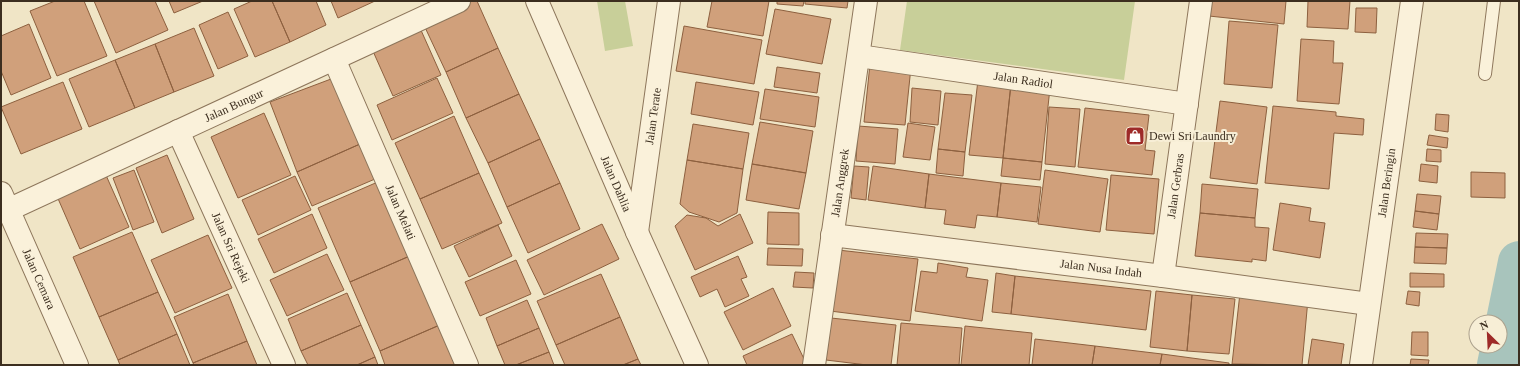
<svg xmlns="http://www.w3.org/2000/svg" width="1520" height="366" font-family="'Times New Roman',serif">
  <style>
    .green { fill: #c8cf99 }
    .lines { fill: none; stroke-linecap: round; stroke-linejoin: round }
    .river { stroke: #a8c4bc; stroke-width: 42 }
    .building { fill: #d0a07b; stroke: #8d603f }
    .service-casing { stroke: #8d765b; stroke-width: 14 }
    .minor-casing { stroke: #8d765b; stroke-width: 24 }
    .service { stroke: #faf1da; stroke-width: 12 }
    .minor { stroke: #faf1da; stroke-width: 22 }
    .labels { text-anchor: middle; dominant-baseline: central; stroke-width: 4; stroke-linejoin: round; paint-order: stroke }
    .street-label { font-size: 12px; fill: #3c2e1f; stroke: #f7eed6 }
    .poi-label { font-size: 12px; fill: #3c2e1f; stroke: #f7eed6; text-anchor: start }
  </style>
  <rect width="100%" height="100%" fill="#f0e5c6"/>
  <path class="green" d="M597 1H625L633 46 605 51Z
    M907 1H1135L1124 80 900 50Z"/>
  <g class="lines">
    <path class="river" d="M1498 365 1519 262"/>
  </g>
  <path class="building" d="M55 1H84L107 56 57 76 30 11Z
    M94 1H155L168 30 116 53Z
    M169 1H203L174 13Z
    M252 1H272L290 42 255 57 234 9Z
    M272 1H316L326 25 290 42Z
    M331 1H375L338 18Z
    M466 1H477L498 48 446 72 422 21Z
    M712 1H769L763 36 707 27Z
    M777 1H804L803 6 777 4Z
    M805 1H848L847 8 805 4Z
    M1210 1H1286L1284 24 1209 16Z
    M1308 1H1350L1348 29 1307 27Z
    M1356 8H1377L1376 33 1355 32Z
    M775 9 831 19 822 64 766 54Z
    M228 12 248 56 218 69 199 25Z
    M1229 21 1278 25 1272 88 1224 84Z
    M29 24 51 78 11 95 1 71V36Z
    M684 26 762 40 754 84 676 71Z
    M194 28 214 76 174 92 155 44Z
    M420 28 441 75 393 96 372 49Z
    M1301 39 1334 41 1333 63H1343L1339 104 1297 101Z
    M155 44 174 92 135 108 115 60Z
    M498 48 519 94 466 118 446 72Z
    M115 60 135 108 89 127 69 79Z
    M870 64 911 67 905 125 864 122Z
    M777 67 820 73 817 93 774 87Z
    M437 78 453 113 392 140 377 105Z
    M331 79 360 144 297 172 270 102Z
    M978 80 1011 84 1003 158 969 155Z
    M63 82 82 129 21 154 1 107Z
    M696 82 759 92 753 125 691 114Z
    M1011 84 1050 88 1042 162 1003 158Z
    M912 88 941 91 938 125 910 122Z
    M765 89 819 97 815 127 760 119Z
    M945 93 972 95 965 152 938 149Z
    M519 94 540 139 488 163 466 118Z
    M1220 101 1267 107 1257 184 1210 178Z
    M1273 106 1336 112V116L1364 119 1363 135 1334 133 1329 189 1265 183Z
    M1049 107 1080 109 1075 167 1045 164Z
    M1085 108 1149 115 1145 150 1155 151 1152 175 1078 167Z
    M264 113 291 175 238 198 211 137Z
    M1436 114 1449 115 1448 132 1435 130Z
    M454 116 479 173 420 199 395 143Z
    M760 122 813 131 806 173 752 164Z
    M908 123 935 127 930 160 903 157Z
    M693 124 749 133 743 169 687 160Z
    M858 126 898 129 895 164 856 161Z
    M1429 135 1448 138 1447 148 1427 145Z
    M540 139 560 183 507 207 488 163Z
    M360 144 375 179 312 206 297 172Z
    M938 149 965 152 963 176 936 173Z
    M1427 149 1441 150V162L1426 161Z
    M167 155 194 219 162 233 136 168Z
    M1003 158 1042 162 1040 180 1001 176Z
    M687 160 743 169 737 213 719 222 689 212 680 204Z
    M752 164 806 173 799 209 746 200Z
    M1421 164 1438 166 1437 183 1419 181Z
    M854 166 869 167 866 200 851 198Z
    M873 166 929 174 925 208 868 200Z
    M134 170 154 222 133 230 113 178Z
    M1045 170 1108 179 1100 232 1038 224Z
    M1471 172 1505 173V198L1471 197Z
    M105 173 129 227 80 249 56 194Z
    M479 173 502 223 442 249 420 199Z
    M929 174 1001 183 997 217 977 215 975 228 944 224 946 210 925 208Z
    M1111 175 1159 179 1154 234 1106 230Z
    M295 176 311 210 258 235 242 200Z
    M380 181 412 255 350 282 318 208Z
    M560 183 580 229 528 253 507 207Z
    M1001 183 1041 187 1037 222 997 217Z
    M1202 184 1258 189 1255 218 1200 213Z
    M1417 194 1441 196 1439 214 1415 211Z
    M1280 203 1311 208 1309 221 1325 223 1320 258 1273 250Z
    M1415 211 1439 214 1437 230 1413 227Z
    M768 212 799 213V245L767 244Z
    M1200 213 1255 218V227L1269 228 1266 261 1252 259V262L1195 256Z
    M312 214 327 248 274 273 258 239Z
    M740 214 753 243 695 270 675 226 687 215 706 218 718 226Z
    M602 224 619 259 544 295 527 260Z
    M498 225 512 256 469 277 454 246Z
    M132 232 158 292 99 317 73 257Z
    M1416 233 1448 234 1447 248 1415 247Z
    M208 235 232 288 175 313 151 260Z
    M1415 247 1447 248 1446 264 1414 263Z
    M768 248 803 249 802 266 767 265Z
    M838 250 918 259 910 321 830 311Z
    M327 254 344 290 287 316 270 280Z
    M412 255 442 324 380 351 350 282Z
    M738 256 747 277 741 279 749 296 725 307 717 289 700 297 691 277Z
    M516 260 531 294 480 316 465 282Z
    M938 263 968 268 966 277 988 280 982 321 915 311 921 271 937 273Z
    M795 272 814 273 813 288 793 287Z
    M996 273 1015 276 1011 314 992 312Z
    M1410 273 1444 274V287H1410Z
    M601 274 620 317 556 345 537 301Z
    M1015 276 1151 291 1146 330 1011 314Z
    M773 288 791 326 743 350 724 312Z
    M1156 291 1192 295 1187 351 1150 347Z
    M1408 291 1420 292 1419 306 1406 304Z
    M158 292 177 334 118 360 99 317Z
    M347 293 361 325 301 351 288 319Z
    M1240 293 1308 299 1302 365 1232 364Z
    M228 294 247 341 193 363 174 317Z
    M1192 295 1235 299 1229 354 1187 351Z
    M527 300 539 328 497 346 486 318Z
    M620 317 638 359 623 365H565L556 345Z
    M831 318 896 325 891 365H867L826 360Z
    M901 323 962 328 959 365H897Z
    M442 324 459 365H385L380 351Z
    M361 325 375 357 357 365H308L301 351Z
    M965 326 1032 333 1029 365H961Z
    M539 328 549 352 516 365H505L497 346Z
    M1412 332H1428V356L1411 355Z
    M177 334 190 365H120L118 360Z
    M792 334 805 361 801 365H747L743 356Z
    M1035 339 1095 346 1092 365H1032Z
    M1312 339 1344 344 1341 365H1308Z
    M247 341 257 365H194L193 363Z
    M1095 346 1162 354 1160 365H1092Z
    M549 352 554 365H516Z
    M1162 354 1229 363V365H1160Z
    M375 357 378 365H357Z
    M638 359 641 365H623Z
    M1411 359 1429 360 1428 365H1410Z"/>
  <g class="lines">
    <defs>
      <path id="service" d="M1485 74 1494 1"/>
      <g id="minor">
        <path id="s1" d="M537 1 637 232 697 365"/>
        <path id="s2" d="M859 56 1187 104"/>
        <path id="s3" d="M334 59 467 365"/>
        <path id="s4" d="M178 131 284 365"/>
        <path id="s5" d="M1 193 77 365"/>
        <path id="s6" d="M8 210 459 1"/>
        <path id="s7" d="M637 232 669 1"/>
        <path id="s8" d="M832 235 1163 276 1369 304"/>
        <path id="s9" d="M1163 276 1201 1"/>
        <path id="s10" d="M814 365 866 1"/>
        <path id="s11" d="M1361 365 1412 1"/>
      </g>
    </defs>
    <use href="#service" class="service-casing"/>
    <use href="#minor" class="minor-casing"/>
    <use href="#service" class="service"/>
    <use href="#minor" class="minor"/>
  </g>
  <defs>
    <symbol id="shop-square" viewBox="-11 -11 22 22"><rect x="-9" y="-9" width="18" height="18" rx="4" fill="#9e2a28" stroke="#f7eed6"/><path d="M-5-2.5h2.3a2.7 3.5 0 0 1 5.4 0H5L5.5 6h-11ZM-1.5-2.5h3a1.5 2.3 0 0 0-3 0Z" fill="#fff"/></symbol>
  </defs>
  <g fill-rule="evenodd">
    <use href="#shop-square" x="1124" y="125" width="22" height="22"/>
  </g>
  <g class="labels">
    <g class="street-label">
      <text stroke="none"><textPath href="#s2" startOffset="166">Jalan Radiol</textPath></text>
      <text stroke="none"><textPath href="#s6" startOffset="249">Jalan Bungur</textPath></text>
      <text stroke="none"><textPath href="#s7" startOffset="117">Jalan Terate</textPath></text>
      <text stroke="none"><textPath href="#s1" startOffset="199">Jalan Dahlia</textPath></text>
      <text stroke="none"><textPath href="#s10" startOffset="184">Jalan Anggrek</textPath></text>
      <text stroke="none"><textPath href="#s11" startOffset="184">Jalan Beringin</textPath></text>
      <text stroke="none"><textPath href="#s9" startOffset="91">Jalan Gerbras</textPath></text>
      <text stroke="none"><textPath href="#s3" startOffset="167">Jalan Melati</textPath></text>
      <text stroke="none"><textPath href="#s4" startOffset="128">Jalan Sri Rejeki</textPath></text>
      <text stroke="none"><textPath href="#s8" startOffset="271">Jalan Nusa Indah</textPath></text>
      <text stroke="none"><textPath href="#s5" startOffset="94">Jalan Cemara</textPath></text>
    </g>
    <g class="poi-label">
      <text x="1149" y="136">Dewi Sri Laundry</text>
    </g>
  </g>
  <rect width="1520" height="366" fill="none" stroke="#3c2e1f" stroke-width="4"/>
  <g transform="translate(1488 334) rotate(336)"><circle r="19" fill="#f7eed6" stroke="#aca18d"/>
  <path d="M0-3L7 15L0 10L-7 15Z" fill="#9e2a28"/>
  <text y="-6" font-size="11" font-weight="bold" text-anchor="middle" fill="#3c2e1f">N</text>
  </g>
</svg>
